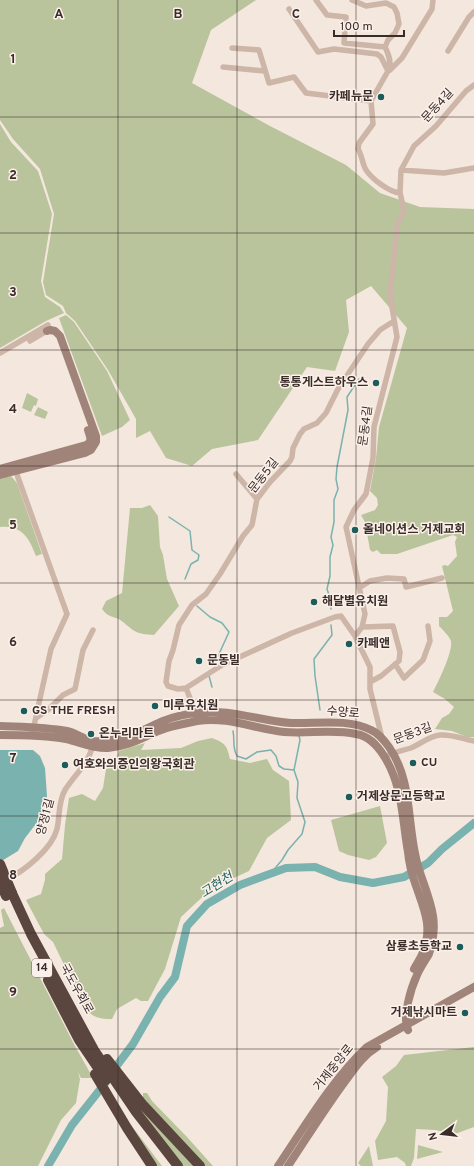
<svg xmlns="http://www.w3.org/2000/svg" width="474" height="1166" font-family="Overpass,'Noto Sans KR',sans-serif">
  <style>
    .green { fill: #bac49c }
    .water { fill: #7ab2af }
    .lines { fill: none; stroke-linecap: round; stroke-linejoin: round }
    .stream { stroke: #7ab2af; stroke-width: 1.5 }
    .river { stroke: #7ab2af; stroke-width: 8 }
    .street { stroke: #cdb5a8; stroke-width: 5.5 }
    .secondary { stroke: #a08479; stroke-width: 8 }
    .highway { stroke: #5a453f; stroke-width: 10 }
    .highway-bridge { stroke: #5a453f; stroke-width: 10 }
    .grid { fill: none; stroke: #392c29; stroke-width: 1; stroke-opacity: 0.55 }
    .poi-dot { fill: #1c5d5b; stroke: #fbf1ea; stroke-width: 1.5 }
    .labels { text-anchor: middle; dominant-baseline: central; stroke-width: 3; stroke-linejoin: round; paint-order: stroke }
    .shield { fill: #fbf1ea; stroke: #736763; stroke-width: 1 }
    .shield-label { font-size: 11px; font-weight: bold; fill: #392c29 }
    .poi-label { font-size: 12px; font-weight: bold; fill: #392c29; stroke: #fbf1ea; text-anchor: start }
    .street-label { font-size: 12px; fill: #392c29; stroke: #fbf1ea }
    .water-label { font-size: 13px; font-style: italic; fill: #1c5d5b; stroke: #fbf1ea }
    .grid-label { font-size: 13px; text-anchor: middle; font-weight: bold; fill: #392c29; stroke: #fbf1ea; stroke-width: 3; stroke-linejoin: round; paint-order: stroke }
  </style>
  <rect width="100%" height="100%" fill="#f4e7dd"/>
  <path class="green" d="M0 0H256L211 30 192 83 270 126 346 165 380 193 420 207 474 209V737H467L452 731 435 729 442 718 449 714 454 707 445 699 433 692C438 682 453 652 451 641 449 636 443 630 439 626V617H447L453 611 442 566 445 565 448 566 457 556 455 542 457 537 453 535 397 554H381L377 550 373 552 370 550 365 522 361 515 375 510 378 505 377 498 370 491 376 458 379 427 407 328 371 286 346 300 349 332 335 371 307 367 258 440 212 449 192 466 166 458 150 431 136 438V419L108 370 75 321 66 313 63 306 46 295 43 282 54 214 40 169 13 139 0 120Z
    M0 124 11 142 38 171 52 214 41 281 45 297 60 307 64 313 46 321 0 348Z
    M66 315 74 322 107 371 130 420 122 427 102 436 59 318Z
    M27 393 38 399 36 406 34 405 31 412 22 408Z
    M38 407 48 412 45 419 34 415Z
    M11 476 17 483 42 554 36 556C29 538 22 525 0 527V478Z
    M150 505 158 516 160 547 163 555 167 579 179 606 154 635C136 634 135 632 123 622 117 616 109 619 102 609L106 601 122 593 130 508H142Z
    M212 738C225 743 227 745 230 759L250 763 267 759 273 770 289 781 291 820 267 838 249 871 212 888 181 917 165 969 148 1001H141L136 998 117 1009 112 1019C100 1019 93 1018 85 1008L53 942 44 934 26 900 41 894 45 880V874L62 859 65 825 69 798 82 794 95 801 103 788 106 769 114 765 119 751 145 743 141 750 181 748 198 741Z
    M380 806 387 843 376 857 369 860 348 855 339 851 331 820Z
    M4 908 75 1046 93 1078H81L78 1072 80 1079 76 1103 61 1120 38 1166H0V928L4 926 1 910Z
    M474 1047V1127L455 1134 435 1130 416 1129 414 1158 411 1166H406L405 1163 397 1157 378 1160 375 1141 386 1121 388 1087 382 1077 396 1066 404 1055Z
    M143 1093H147L152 1101 187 1137 213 1166H203L143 1100Z
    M139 1108 194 1166H181Z
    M128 1121 162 1166H156Z
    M418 1145 443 1152 417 1159Z
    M369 1146 373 1166H361L358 1163Z"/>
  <path class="water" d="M0 750H33L40 756 45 768 47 796 42 816 25 838 18 851 0 862Z"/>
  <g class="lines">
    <path class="stream" d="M169 517 190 531 192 550 199 555 198 560 191 564 185 579
      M197 606 210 617 222 623 229 632 214 665
      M331 609V601L327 589 330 576V557L333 545 331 537 334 522V500L338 489 336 479 337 467 348 410 347 397 359 379
      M209 676 212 687
      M320 710 315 676 314 659 332 635 331 625
      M233 731C235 741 232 747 237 756L246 759 257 752 271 750 276 756 279 766 284 769 294 770
      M271 873 282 860 288 850 302 834 305 822 297 798 298 782 294 770 300 740 299 736"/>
    <path class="river" d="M112 1072 133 1044 160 997 175 977 187 926 207 904 240 885 286 868 315 867 340 877 373 883 404 877 428 863 442 849 474 823
      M48 1166 72 1125 106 1082"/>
    <path class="street" d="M316 0 327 15 346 17 344 43 385 47C389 55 392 63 388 71
      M352 0 366 6 386 3 394 7 397 13 399 24 395 33 388 40 385 47
      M289 9 318 52 334 49 377 54 381 57 388 71 371 101 373 124 359 143 358 149C362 155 362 163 366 170 372 179 389 192 400 193
      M232 48 259 50 269 83 294 77 306 93 371 101
      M448 51 469 17 474 12
      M223 67 265 71
      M390 70 402 58 432 9 433 0
      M401 170 444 173 474 168
      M30 341 47 331
      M0 353 48 325
      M15 469 67 614 51 649 33 730
      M236 474 257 499
      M359 588 370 581 387 578 404 579 406 587 442 578
      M362 627 393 626 400 652 399 661 381 676 370 682
      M395 664 404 678 423 660 430 641 428 626
      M186 688 178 689 168 686 166 682 169 661 173 650 179 625 192 605 206 594 220 574 243 536 252 525 257 499 270 482 290 461 292 457 293 448 300 434 304 429 317 423 326 413 338 389 368 344 380 330 394 321
      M197 716 186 688 222 665 292 633 335 617 341 616 355 636
      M36 718 48 710 63 695 75 689 83 650 93 630
      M382 738 370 689V667L355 636 362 627 365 614 346 527 354 510 366 494 373 458 374 427 397 337 390 295 397 227 404 210 400 193 401 170 414 146 436 126 466 91 474 85
      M385 757C393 752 402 751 411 748 421 744 429 736 440 735 452 734 463 739 474 741
      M6 880C24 871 52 849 57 829 60 816 58 802 65 790 75 774 90 763 93 743"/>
    <path class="secondary" d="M0 469 86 445C93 442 90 436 88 430
      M0 475 85 453 91 450 96 442V436L60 336 55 331 50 330 47 331
      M0 726C22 727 45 727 67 731 76 733 84 739 93 741 99 742 105 741 111 740 130 738 145 729 163 721 173 717 186 714 197 713 230 708 259 721 291 723 317 724 347 718 371 730 378 733 384 740 389 747 412 780 407 820 416 858 420 877 430 896 433 916 435 927 433 943 429 954 425 961 420 968 417 975 411 988 402 1017 408 1030
      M0 735C22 735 44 735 66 739 80 742 93 749 108 748 133 746 145 735 167 728 177 725 187 723 197 721 228 716 255 729 284 732 307 734 334 729 356 734 369 736 377 745 384 756 403 786 402 819 408 852 409 864 412 875 416 886 424 909 433 927 423 952 421 958 417 963 414 969
      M278 1166C305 1126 332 1080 367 1047L474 987
      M288 1166C308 1136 327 1105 349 1076 357 1065 365 1054 377 1047"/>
    <path class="highway" d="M12 893 31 934 94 1050 136 1112 178 1166
      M48 980 79 1040 106 1080
      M107 1059 143 1105 200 1166
      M95 1074 127 1128 152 1166"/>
    <path class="highway-bridge" d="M0 864 12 893
      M0 882 6 896"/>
  </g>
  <path class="grid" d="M118 0V1166M237 0V1166M356 0V1166M0 117H474M0 233H474M0 350H474M0 466H474M0 583H474M0 700H474M0 816H474M0 933H474M0 1049H474"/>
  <g class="poi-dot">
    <circle cx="381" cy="97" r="4"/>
    <circle cx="376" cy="383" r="4"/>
    <circle cx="355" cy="530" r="4"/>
    <circle cx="314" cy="602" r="4"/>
    <circle cx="349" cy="644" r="4"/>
    <circle cx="199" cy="661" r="4"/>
    <circle cx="155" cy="706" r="4"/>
    <circle cx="24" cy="711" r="4"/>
    <circle cx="91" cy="734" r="4"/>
    <circle cx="413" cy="763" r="4"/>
    <circle cx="65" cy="765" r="4"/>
    <circle cx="349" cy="797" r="4"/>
    <circle cx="460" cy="947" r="4"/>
    <circle cx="465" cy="1013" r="4"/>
  </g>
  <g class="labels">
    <rect class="shield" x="32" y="959" width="20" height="18" rx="3"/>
    <g class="shield-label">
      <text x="42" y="968">14</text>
    </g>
    <g class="poi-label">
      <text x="373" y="97" text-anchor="end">카페뉴문</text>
      <text x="368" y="383" text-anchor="end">통통게스트하우스</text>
      <text x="363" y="530">올네이션스 거제교회</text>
      <text x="322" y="602">해달별유치원</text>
      <text x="357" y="644">카페앤</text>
      <text x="207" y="661">문동빌</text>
      <text x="163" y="706">미루유치원</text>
      <text x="32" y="711">GS THE FRESH</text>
      <text x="99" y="734">온누리마트</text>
      <text x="421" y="763">CU</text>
      <text x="73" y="765">여호와의증인의왕국회관</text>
      <text x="357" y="797">거제상문고등학교</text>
      <text x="452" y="947" text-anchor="end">삼룡초등학교</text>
      <text x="457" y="1013" text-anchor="end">거제낚시마트</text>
    </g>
    <g class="street-label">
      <text transform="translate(438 106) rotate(-48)">문동4길</text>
      <text transform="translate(366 426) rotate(-82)">문동4길</text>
      <text transform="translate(264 476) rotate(-52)">문동5길</text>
      <text transform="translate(343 713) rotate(5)">수양로</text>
      <text transform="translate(413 734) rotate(-20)">문동3길</text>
      <text transform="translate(46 817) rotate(-75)">양정1길</text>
      <text transform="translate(76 989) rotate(61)">국도우회로</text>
      <text transform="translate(334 1068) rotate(-51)">거제중앙로</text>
    </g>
    <g class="water-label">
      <text transform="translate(217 886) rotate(-32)">고현천</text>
    </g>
  </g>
  <g class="grid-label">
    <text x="59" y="18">A</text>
    <text x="178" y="18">B</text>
    <text x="296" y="18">C</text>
    <text x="13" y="63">1</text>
    <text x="13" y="179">2</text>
    <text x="13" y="296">3</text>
    <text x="13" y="413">4</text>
    <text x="13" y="529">5</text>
    <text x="13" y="646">6</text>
    <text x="13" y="762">7</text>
    <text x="13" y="879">8</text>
    <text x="13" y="996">9</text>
  </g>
  <g transform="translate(442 1134) rotate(255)" stroke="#fbf1ea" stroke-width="3" paint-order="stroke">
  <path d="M0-3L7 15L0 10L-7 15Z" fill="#392c29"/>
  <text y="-6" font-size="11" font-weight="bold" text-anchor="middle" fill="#392c29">N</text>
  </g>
  <path d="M334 30v6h70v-6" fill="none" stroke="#392c29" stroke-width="2"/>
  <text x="340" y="30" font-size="12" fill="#392c29" stroke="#fbf1ea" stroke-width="3" paint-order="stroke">100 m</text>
</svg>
